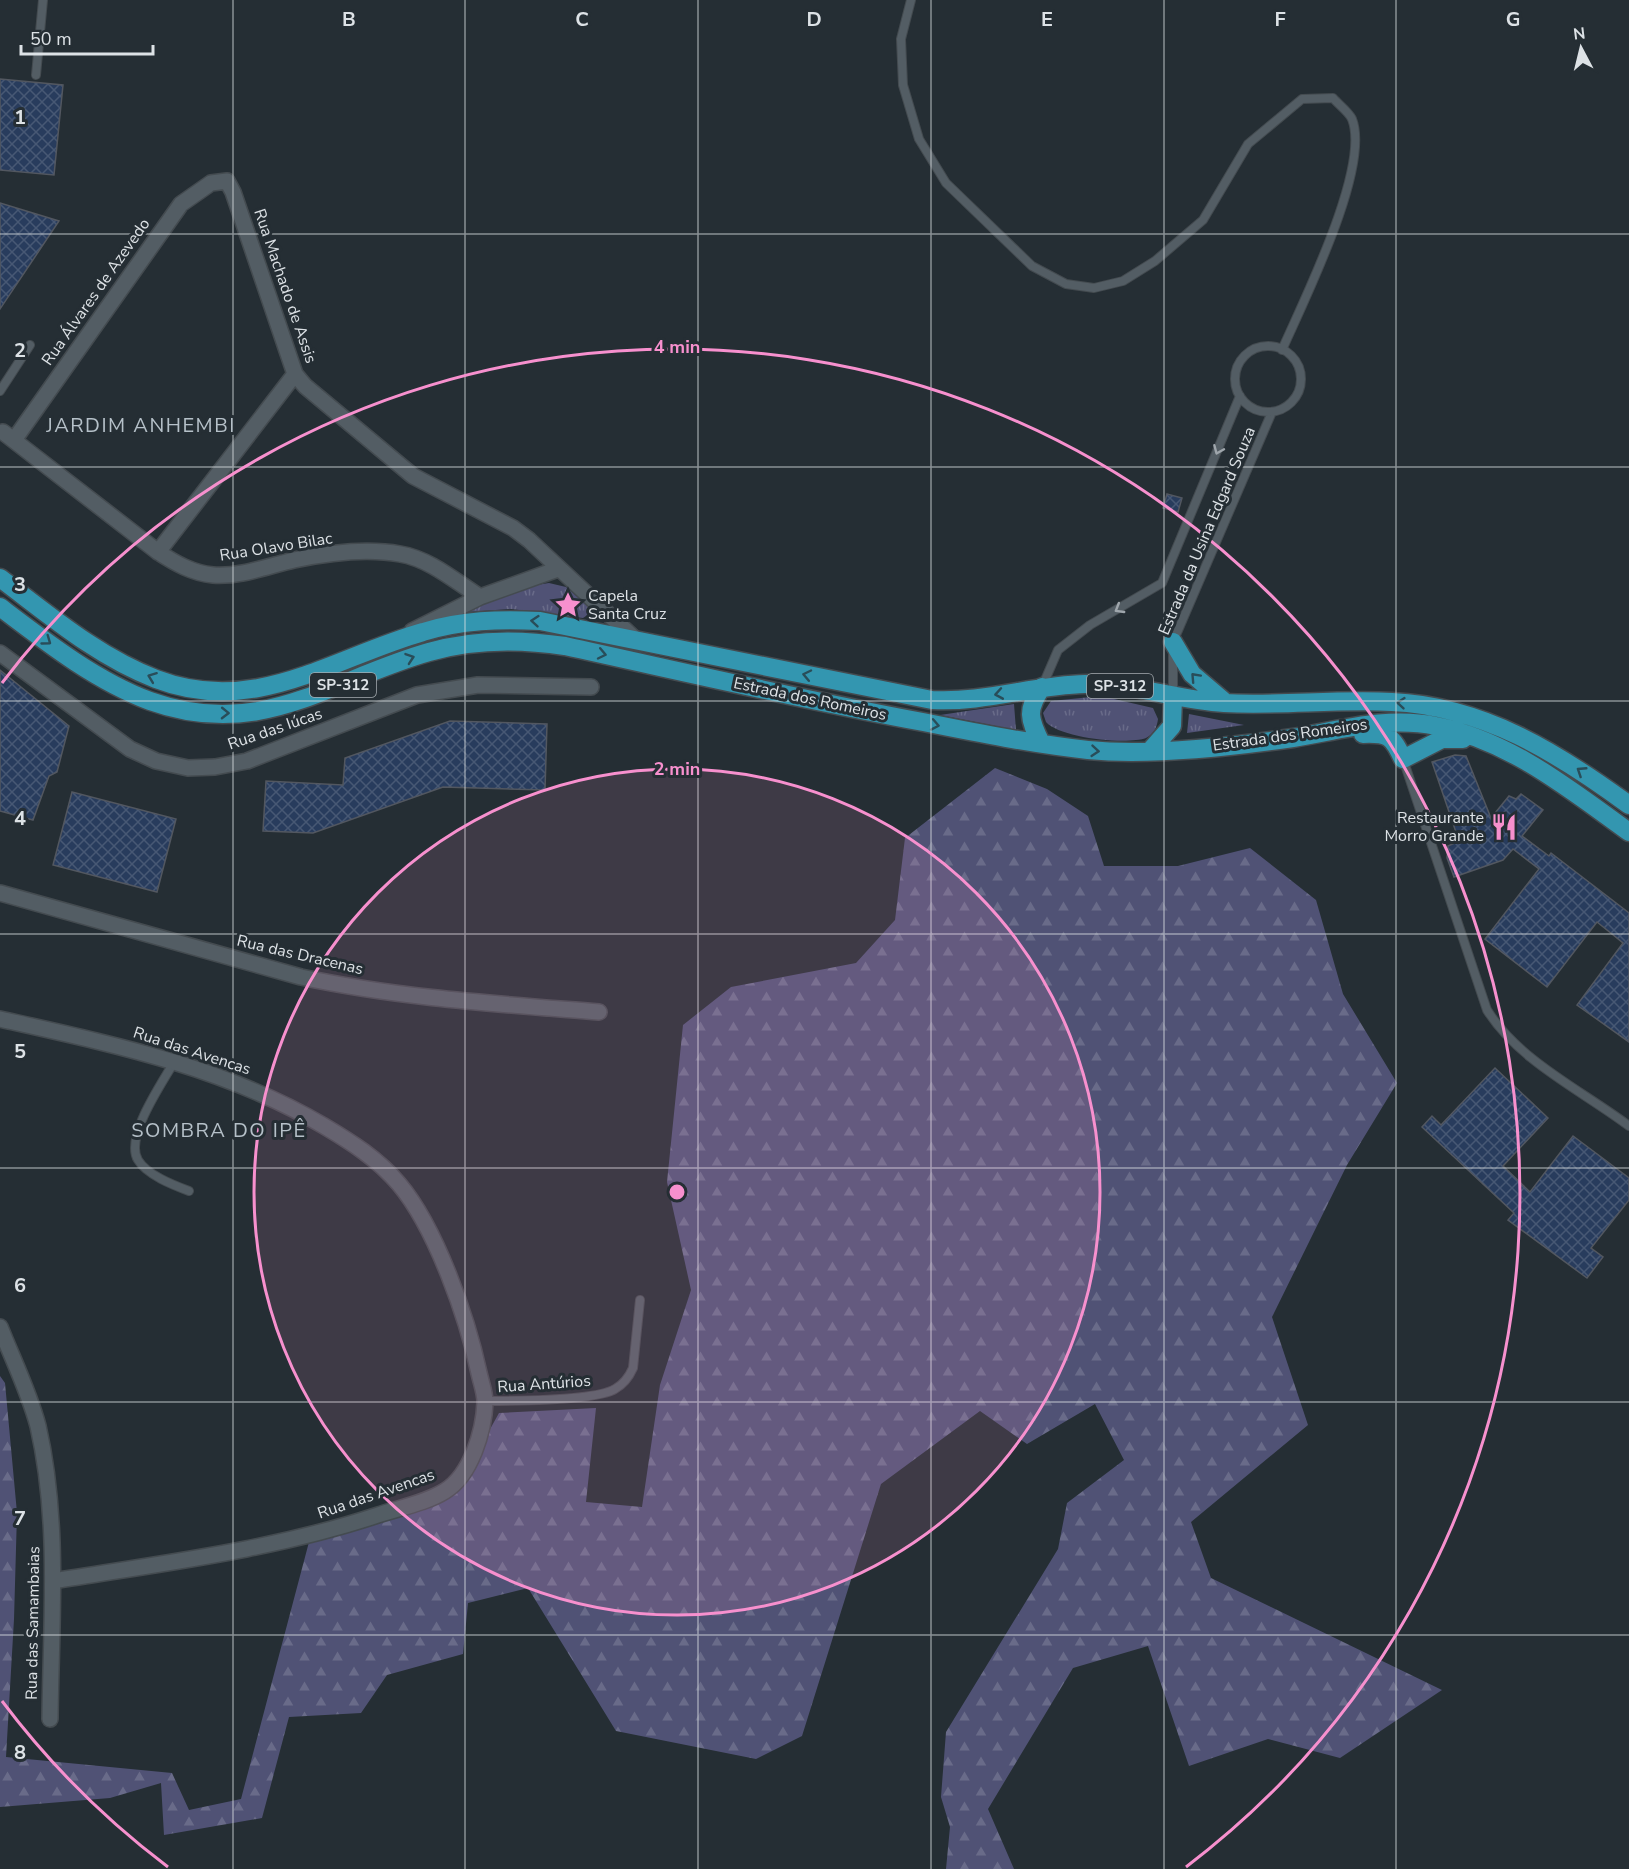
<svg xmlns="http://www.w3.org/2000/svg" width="1629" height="1869" font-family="'Nunito Sans',sans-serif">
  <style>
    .grass { fill: url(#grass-tufts) }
    .forest { fill: url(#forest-firs) }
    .building { fill: url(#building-cross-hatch); stroke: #525760; stroke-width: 1.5 }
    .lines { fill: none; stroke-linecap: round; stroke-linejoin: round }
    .lane-casing { stroke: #444b50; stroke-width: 10 }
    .street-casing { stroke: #444b50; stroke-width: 18 }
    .primary-casing { stroke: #444b50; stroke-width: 21 }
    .lane { stroke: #535d64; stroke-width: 8 }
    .street { stroke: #535d64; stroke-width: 15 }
    .primary { stroke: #3396b0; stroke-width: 18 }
    .oneway { stroke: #9fa6ac }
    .oneway2 { stroke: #294d59 }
    .grid { fill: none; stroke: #dde2e6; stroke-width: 1.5; stroke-opacity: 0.55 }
    .ring { fill: none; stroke: #f790ce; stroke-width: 3 }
    .labels { text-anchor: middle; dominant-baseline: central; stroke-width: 6; stroke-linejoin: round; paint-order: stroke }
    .shield { fill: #252e34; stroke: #a6acb1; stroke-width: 1.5 }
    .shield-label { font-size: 15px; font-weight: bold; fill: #dde2e6 }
    .street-label { font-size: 16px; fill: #dde2e6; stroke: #252e34 }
    .poi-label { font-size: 16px; fill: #dde2e6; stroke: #252e34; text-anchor: start }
    .quarter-label { font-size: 20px; letter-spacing: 1.5px; fill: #b6c1c9; stroke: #252e34 }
    .grid-label { font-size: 20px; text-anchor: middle; font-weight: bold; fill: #dde2e6; stroke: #252e34; stroke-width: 6; stroke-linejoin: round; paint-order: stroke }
    .centre { fill: #f790ce; stroke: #252e34; stroke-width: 3 }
    .ring-label { font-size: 18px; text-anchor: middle; font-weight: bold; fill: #f790ce; stroke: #252e34; stroke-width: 6; stroke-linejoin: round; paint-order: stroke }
  </style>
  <defs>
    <pattern id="grass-tufts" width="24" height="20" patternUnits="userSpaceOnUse" patternTransform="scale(1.5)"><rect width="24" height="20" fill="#505275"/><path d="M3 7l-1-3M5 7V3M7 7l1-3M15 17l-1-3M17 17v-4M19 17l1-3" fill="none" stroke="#696b89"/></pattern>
    <pattern id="forest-firs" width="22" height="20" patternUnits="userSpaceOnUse" patternTransform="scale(1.5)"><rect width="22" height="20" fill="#505275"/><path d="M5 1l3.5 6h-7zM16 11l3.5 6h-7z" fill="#696b89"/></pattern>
    <pattern id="building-cross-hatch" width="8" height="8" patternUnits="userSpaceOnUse" patternTransform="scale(1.5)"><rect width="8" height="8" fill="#283c5d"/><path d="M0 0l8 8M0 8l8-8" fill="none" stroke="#475874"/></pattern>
  </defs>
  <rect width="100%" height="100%" fill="#252e34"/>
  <path class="grass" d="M549 583 566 587 589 607V614L583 618 511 609 453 613 530 586Z
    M1101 696 1153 708 1158 719C1157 727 1154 734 1146 738 1126 745 1060 738 1046 722L1043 713 1051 701Z
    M1014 704 1016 730 940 715Z
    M1189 714 1244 725 1187 733Z"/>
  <path class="forest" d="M995 768 1047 789 1088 816 1104 866H1178L1250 848 1316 900 1343 994 1397 1083 1347 1165 1272 1317 1308 1425 1191 1522 1211 1578 1442 1690 1340 1758 1268 1739 1189 1766 1148 1646 1073 1668 988 1809 1014 1869H946L950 1827 941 1797 946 1732 1058 1549 1067 1503 1124 1460 1095 1404 1027 1444 980 1411 881 1484 802 1736 756 1759 616 1731 528 1588 468 1603 463 1654 387 1675 361 1713 289 1717 262 1818 164 1835 161 1783 110 1798 0 1807V1376L5 1383 17 1513 14 1619 6 1757 172 1773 189 1810 241 1799 309 1542 454 1494 499 1413 596 1408 586 1502 642 1507 660 1385 691 1290 667 1182 683 1025 731 987 856 963 895 920 905 838Z"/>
  <path class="building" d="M0 79 63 85 54 175 0 170Z
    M0 203 59 221 0 309Z
    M1167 494 1182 498 1178 512 1163 508Z
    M0 670 69 726 57 772 49 776 33 820 0 811Z
    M450 721 547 724 545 790 443 787 313 833 263 831 266 781 343 785 345 758Z
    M1455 755 1466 756 1491 818 1509 796 1516 799 1521 794 1543 810 1522 836 1549 856 1551 853 1629 913V1042L1577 1005 1623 943 1597 922 1547 987 1485 939 1539 869 1513 849 1503 860 1454 877 1447 858 1448 846 1459 841 1432 762Z
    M72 792 176 819 157 892 53 865Z
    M1495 1068 1548 1118 1503 1166 1530 1192 1573 1136 1629 1178V1200L1591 1248 1603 1257 1587 1278 1508 1220 1514 1213 1422 1127 1432 1116 1441 1125Z"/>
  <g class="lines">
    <defs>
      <path id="lane" d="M911 0 901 39 903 85 919 139 946 183 1032 266 1066 284 1094 288 1123 281 1155 261 1203 220 1248 144 1302 99 1333 98C1338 104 1349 112 1352 119 1371 167 1303 302 1282 350
        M36 75 43 0
        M1235 379a33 33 0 1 1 66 0a33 33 0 1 1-66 0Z
        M0 391 30 345
        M1042 687 1058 650 1090 625 1162 583 1240 396
        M1173 696V642L1272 412
        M1403 759 1487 1010C1519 1061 1581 1090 1629 1126
        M174 1062C163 1082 124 1137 138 1160 147 1175 173 1185 189 1191
        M485 1401C511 1401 595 1401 615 1389 624 1384 629 1377 633 1368L640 1300"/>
      <path id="street" d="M3 432 158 552C175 563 192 573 213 575 240 577 268 566 294 560 327 553 367 548 400 554 430 559 455 581 480 597
        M14 440 181 204 211 183 227 181 233 192 295 374 305 386 413 476 513 528 529 540 635 639
        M158 552 295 374
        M412 631 480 597 558 569
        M0 653 130 749 156 761 188 768 215 767 247 761 417 695 478 685 591 687
        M0 893 301 977C399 998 499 1004 599 1012
        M0 1019C112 1044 224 1067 324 1126 351 1142 378 1159 399 1184 436 1228 467 1317 479 1373 481 1382 485 1393 485 1402 484 1431 471 1475 445 1491 426 1503 399 1508 378 1515 273 1550 163 1563 53 1581
        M0 1327C13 1360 29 1392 38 1426 60 1522 51 1622 50 1719"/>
      <path id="primary" d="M0 578C49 615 98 657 156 679 255 717 332 658 423 632 461 620 500 619 540 621L932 700C984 703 1034 685 1085 684 1132 683 1177 700 1224 703 1280 706 1336 699 1392 702 1483 706 1558 753 1629 805
        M0 607C46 642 96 681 150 701 261 741 330 680 429 652 474 639 519 639 565 646 684 672 803 700 923 722 978 733 1033 744 1088 750 1150 756 1231 747 1293 738 1341 730 1387 716 1436 726 1511 741 1569 789 1629 832
        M1173 642 1192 674 1226 703
        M1363 734C1389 733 1392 736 1403 759L1442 739H1463
        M1041 743C1029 719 1026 710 1042 687
        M1151 750 1172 726 1173 698"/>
    </defs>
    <use href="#lane" class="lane-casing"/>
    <use href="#street" class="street-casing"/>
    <use href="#primary" class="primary-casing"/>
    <use href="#lane" class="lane"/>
    <use href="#street" class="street"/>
    <use href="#primary" class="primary"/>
  </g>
  <defs><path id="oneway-chevron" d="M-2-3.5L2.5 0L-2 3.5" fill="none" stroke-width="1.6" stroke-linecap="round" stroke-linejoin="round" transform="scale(1.5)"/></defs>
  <g class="oneway">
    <use href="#oneway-chevron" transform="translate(1218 450) rotate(113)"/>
    <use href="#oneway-chevron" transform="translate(1119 609) rotate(149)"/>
  </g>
  <g class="oneway2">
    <use href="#oneway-chevron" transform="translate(535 621) rotate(-175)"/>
    <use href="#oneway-chevron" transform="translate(47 641) rotate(36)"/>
    <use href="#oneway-chevron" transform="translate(602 654) rotate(12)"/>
    <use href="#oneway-chevron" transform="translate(410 658) rotate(-19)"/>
    <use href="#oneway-chevron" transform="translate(807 675) rotate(-168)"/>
    <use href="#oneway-chevron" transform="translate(152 677) rotate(-159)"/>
    <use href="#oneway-chevron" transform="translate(1195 677) rotate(-133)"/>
    <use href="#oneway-chevron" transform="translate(999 694) rotate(170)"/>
    <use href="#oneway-chevron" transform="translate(1401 703) rotate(-175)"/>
    <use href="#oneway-chevron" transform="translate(225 713) rotate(1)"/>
    <use href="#oneway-chevron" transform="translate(935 725) rotate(11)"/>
    <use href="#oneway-chevron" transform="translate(1095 751) rotate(5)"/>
    <use href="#oneway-chevron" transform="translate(1581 771) rotate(-147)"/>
  </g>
  <path class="grid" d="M233 0V1869M465 0V1869M698 0V1869M931 0V1869M1164 0V1869M1396 0V1869M0 234H1629M0 467H1629M0 701H1629M0 934H1629M0 1168H1629M0 1402H1629M0 1635H1629"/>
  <circle cx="677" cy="1192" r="423" fill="#f790ce" fill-opacity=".12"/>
  <g class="ring">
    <circle cx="677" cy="1192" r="423"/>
    <path d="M168 1867A845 845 0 0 1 2 1701M2 683A845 845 0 1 1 1186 1867"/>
  </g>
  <defs>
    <symbol id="sight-bare" viewBox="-9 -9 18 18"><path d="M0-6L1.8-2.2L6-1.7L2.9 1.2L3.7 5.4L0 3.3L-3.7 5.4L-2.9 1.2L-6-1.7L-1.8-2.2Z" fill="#f790ce" stroke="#252e34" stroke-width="2.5" paint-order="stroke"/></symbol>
    <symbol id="restaurant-bare" viewBox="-9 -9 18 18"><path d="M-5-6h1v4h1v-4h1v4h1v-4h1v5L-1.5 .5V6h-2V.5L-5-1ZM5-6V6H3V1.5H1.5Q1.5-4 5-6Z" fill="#f790ce" stroke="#252e34" stroke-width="2.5" paint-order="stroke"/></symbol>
  </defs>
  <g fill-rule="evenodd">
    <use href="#sight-bare" x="549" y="586" width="38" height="38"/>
    <use href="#restaurant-bare" x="1485" y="808" width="38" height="38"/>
  </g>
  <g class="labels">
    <g class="shield">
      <rect x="310" y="673" width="66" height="24" rx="4.5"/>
      <rect x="1087" y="674" width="66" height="24" rx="4.5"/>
    </g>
    <g class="shield-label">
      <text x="343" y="685">SP-312</text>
      <text x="1120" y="686">SP-312</text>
    </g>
    <g class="street-label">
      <text transform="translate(285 286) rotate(71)">Rua Machado de Assis</text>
      <text transform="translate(96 292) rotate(-55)">Rua Álvares de Azevedo</text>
      <text transform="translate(1207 531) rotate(-67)">Estrada da Usina Edgard Souza</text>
      <text transform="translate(276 547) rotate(-9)">Rua Olavo Bilac</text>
      <text transform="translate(810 699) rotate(12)">Estrada dos Romeiros</text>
      <text transform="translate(275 729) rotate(-19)">Rua das Iúcas</text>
      <text transform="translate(1290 735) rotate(-8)">Estrada dos Romeiros</text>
      <text transform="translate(300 955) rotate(13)">Rua das Dracenas</text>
      <text transform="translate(192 1051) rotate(18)">Rua das Avencas</text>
      <text transform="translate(544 1384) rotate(-4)">Rua Antúrios</text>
      <text transform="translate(376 1494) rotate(-19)">Rua das Avencas</text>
      <text transform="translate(33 1623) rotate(-89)">Rua das Samambaias</text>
    </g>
    <g class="poi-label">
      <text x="588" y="596">Capela<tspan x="588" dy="18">Santa Cruz</tspan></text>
      <text x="1484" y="818" text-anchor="end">Restaurante<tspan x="1484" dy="18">Morro Grande</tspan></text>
    </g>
    <g class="quarter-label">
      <text x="141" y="425">JARDIM ANHEMBI</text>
      <text x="219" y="1130">SOMBRA DO IPÊ</text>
    </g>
  </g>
  <g class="grid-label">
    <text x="349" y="26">B</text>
    <text x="582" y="26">C</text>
    <text x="814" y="26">D</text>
    <text x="1047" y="26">E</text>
    <text x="1280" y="26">F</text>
    <text x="1513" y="26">G</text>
    <text x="20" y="124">1</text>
    <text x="20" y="357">2</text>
    <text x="20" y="591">3</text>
    <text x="20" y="825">4</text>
    <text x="20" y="1058">5</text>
    <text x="20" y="1292">6</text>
    <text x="20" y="1525">7</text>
    <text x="20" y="1759">8</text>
  </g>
  <circle cx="677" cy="1192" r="9" class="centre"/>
  <g class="ring-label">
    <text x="677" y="353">4 min</text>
    <text x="677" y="775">2 min</text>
  </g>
  <g transform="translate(1581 48) rotate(353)" stroke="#252e34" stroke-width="4.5" paint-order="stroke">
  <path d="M0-4.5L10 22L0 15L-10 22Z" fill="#dde2e6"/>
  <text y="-9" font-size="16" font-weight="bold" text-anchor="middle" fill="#dde2e6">N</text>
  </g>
  <path d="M21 45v9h132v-9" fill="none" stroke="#dde2e6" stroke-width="3"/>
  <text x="30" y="45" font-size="18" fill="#dde2e6" stroke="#252e34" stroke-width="4.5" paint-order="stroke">50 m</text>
</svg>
